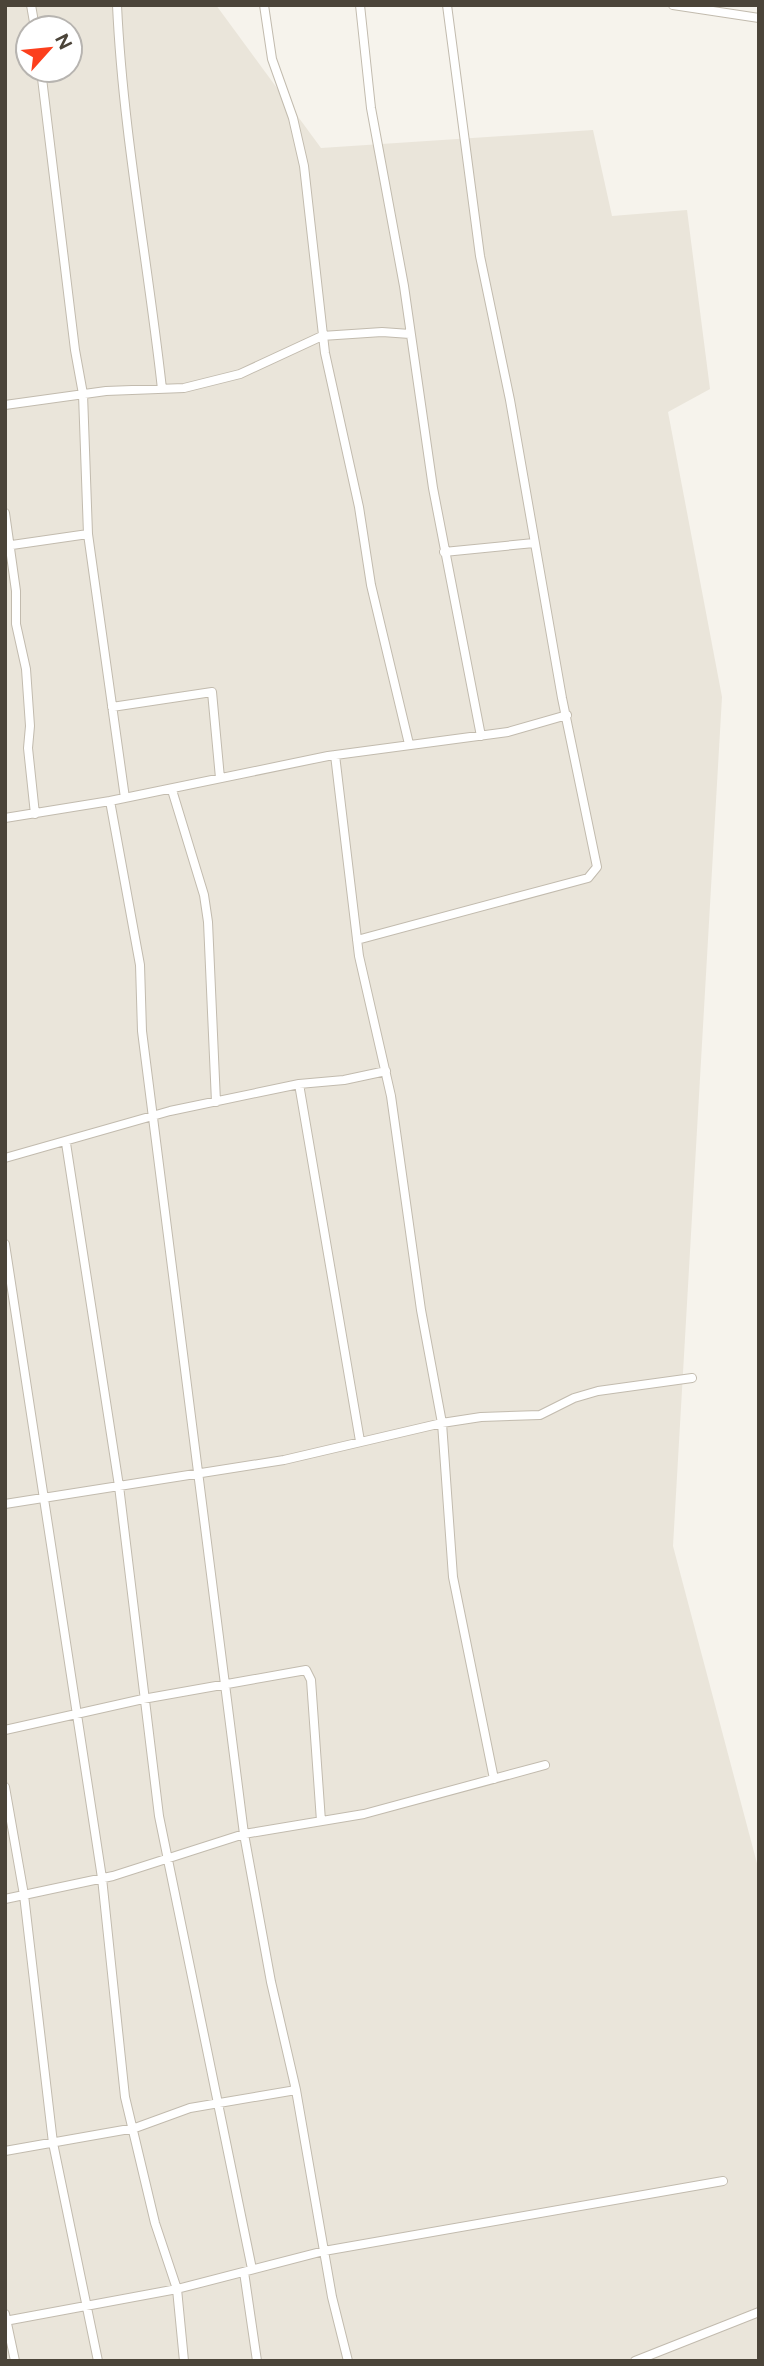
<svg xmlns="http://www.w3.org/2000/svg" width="764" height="2366" font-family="Figtree,sans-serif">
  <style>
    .residential { fill: #eae5da; fill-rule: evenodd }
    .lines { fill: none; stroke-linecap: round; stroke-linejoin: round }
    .minor-casing { stroke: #c2bbae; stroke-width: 10 }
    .minor { stroke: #fff; stroke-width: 8 }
  </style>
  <rect width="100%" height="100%" fill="#f6f3ec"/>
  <path class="residential" d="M5 5H216L321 148 593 130 612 216 687 210 710 389 668 412 722 697 673 1546 759 1871V2361H5ZM28 28H70V70H28Z"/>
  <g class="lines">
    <defs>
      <path id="minor" d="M31 5 35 28
        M117 5C123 134 148 261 162 389
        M264 5 272 59 293 118 304 166 325 353 359 507 371 585 409 744
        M360 5 371 108 404 286 433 488 481 736
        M673 5 759 18
        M5 405 106 391 184 388 240 374 322 336 382 332 410 334
        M5 513 16 591V624L26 669 30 726 28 748 35 814
        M88 534 125 798
        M5 546 88 534 83 394 75 350 41 70
        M444 552 534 543
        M112 707 212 692 220 778
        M335 755 359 956 391 1096 421 1310 442 1423 453 1577 494 1779
        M172 790 204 895 208 922 216 1102
        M5 818 110 801
        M357 940 588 878 597 867 562 698 510 400 480 256 447 5
        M299 1084 360 1441
        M66 1143 119 1486 159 1816 252 2269
        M5 1158 170 1111 299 1084 344 1080 386 1071
        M5 1244 102 1878 125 2097 155 2223 177 2289 184 2361
        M5 1504 284 1460 442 1423 481 1417 540 1415 574 1398 598 1391 692 1378
        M5 1730 143 1699 306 1670 311 1680 321 1821
        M5 1787 24 1895 53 2143 98 2361
        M5 1899 113 1876 244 1834 364 1814 545 1765
        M5 2151 135 2128 190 2108 296 2090
        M244 2272 257 2361
        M5 2314 15 2361
        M5 2321 177 2289 324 2251 723 2181
        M348 2361 332 2297 296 2090 271 1982 244 1834 142 1031 140 965 110 801 328 756 508 732 567 715
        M635 2361 759 2312"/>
    </defs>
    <use href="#minor" class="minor-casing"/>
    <use href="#minor" class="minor"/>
  </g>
  <rect width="764" height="2366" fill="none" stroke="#4b4439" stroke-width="14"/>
  <g transform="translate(49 49) rotate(63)"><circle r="33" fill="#ffffff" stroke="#b7b4b0" stroke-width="2"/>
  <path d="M0-5L12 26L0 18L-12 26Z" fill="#fc3f1d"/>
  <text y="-10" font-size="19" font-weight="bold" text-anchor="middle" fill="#4b4439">N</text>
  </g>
</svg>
